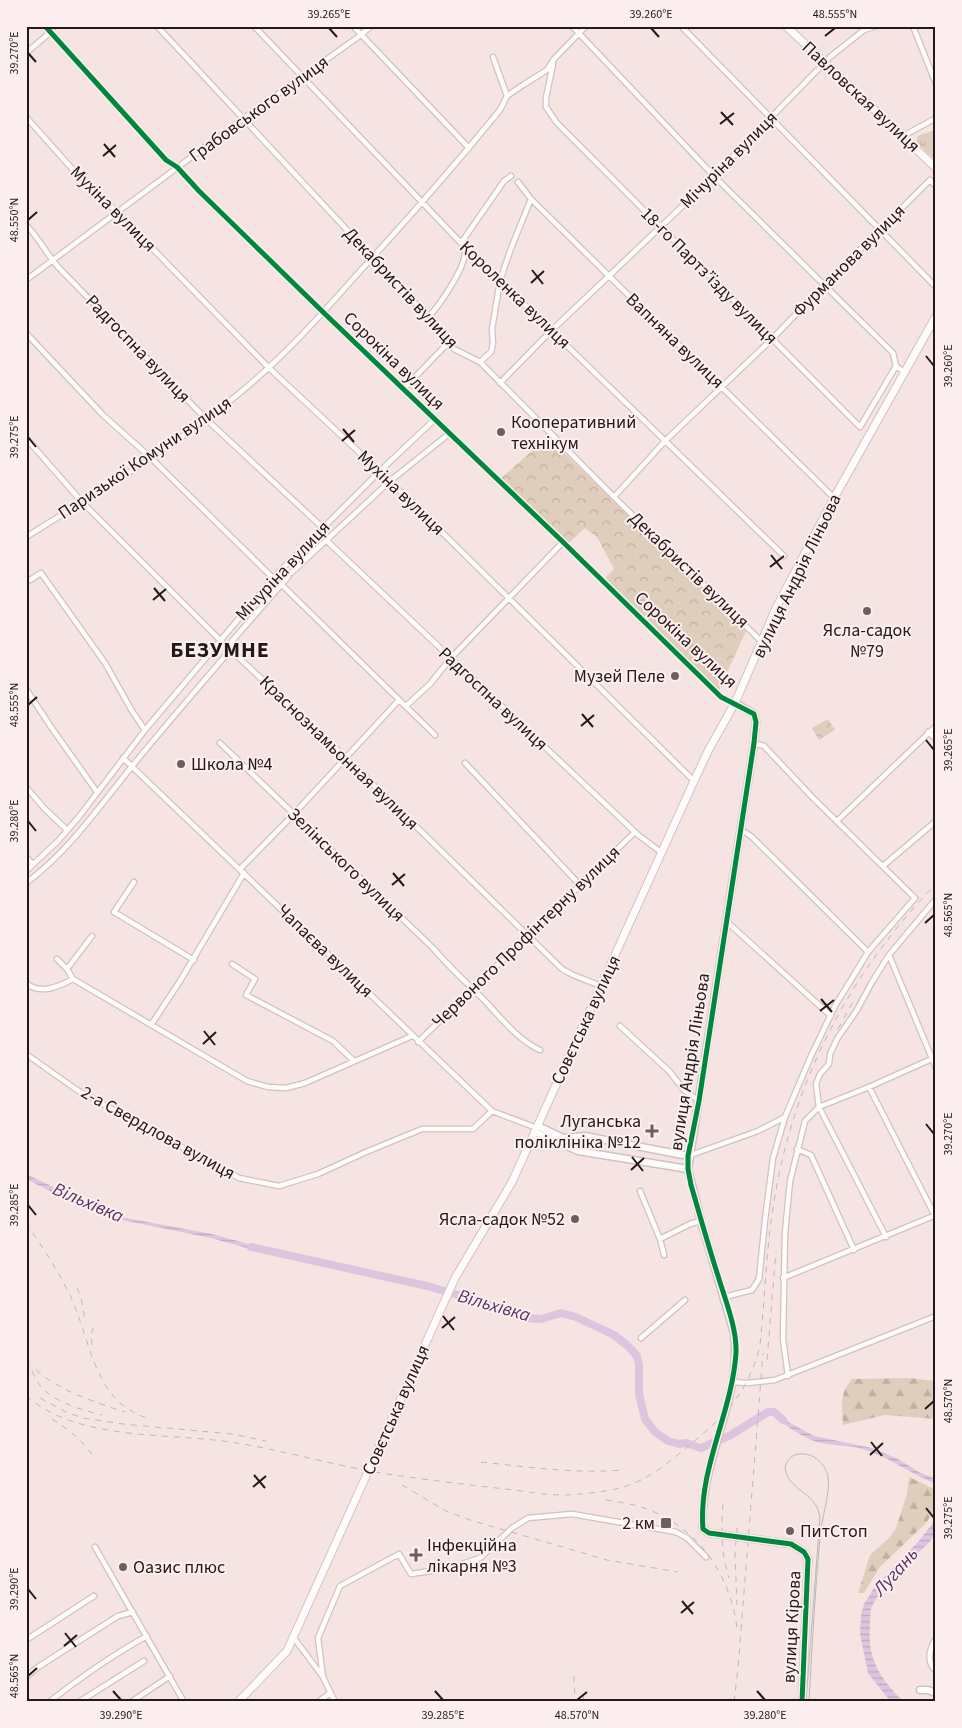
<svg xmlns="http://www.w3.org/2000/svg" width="962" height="1728" font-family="'Source Sans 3',sans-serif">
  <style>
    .grass { fill: url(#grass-tufts) }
    .forest { fill: url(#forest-firs) }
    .park { fill: url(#park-crowns) }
    .water { fill: url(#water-rules) }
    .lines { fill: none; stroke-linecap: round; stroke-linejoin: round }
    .river { stroke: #dec4df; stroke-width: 8 }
    .street-casing { stroke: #d0c2c1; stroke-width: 7 }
    .secondary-casing { stroke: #d0c2c1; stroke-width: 9 }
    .primary-casing { stroke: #d0c2c1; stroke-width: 9 }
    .street { stroke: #fefbfb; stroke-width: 4.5 }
    .secondary { stroke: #fefbfb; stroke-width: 6 }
    .primary { stroke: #fefbfb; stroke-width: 7 }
    .tram { stroke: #bcb8b8; stroke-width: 1 }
    .rail { stroke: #bcb8b8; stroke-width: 1; stroke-dasharray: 6 6; stroke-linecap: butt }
    .primary-bridge-casing { stroke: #d0c2c1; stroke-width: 9; stroke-linecap: butt }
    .primary-bridge { stroke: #fefbfb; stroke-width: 7 }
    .cycleway-casing { stroke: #fdefef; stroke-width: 8 }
    .cycleway { stroke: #00873e; stroke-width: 5 }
    .ticks { fill: none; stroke: #241818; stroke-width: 2 }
    .poi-dot { fill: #6e5f5f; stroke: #fdefef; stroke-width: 2 }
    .labels { text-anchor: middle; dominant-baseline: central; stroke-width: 4; stroke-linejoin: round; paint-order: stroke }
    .street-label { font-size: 18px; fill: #241818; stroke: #fdefef }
    .poi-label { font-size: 18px; fill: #241818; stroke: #fdefef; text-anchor: start }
    .water-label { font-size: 19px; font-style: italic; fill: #583465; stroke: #fdefef }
    .district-label { font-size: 22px; font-weight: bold; letter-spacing: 1px; fill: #241818; stroke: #fdefef }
    .neatline { fill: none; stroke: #241818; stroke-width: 2 }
    .ticks-label { font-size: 12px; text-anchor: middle; fill: #241818 }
  </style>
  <defs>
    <pattern id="grass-tufts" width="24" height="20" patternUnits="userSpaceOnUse" patternTransform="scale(1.25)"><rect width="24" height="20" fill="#dfcebc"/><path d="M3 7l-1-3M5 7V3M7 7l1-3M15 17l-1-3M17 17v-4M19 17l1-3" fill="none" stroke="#bfb0a1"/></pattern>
    <pattern id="forest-firs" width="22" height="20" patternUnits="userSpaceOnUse" patternTransform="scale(1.25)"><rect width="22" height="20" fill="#dfcebc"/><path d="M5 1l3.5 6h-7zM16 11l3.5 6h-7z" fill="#bfb0a1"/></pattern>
    <pattern id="park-crowns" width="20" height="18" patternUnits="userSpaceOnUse" patternTransform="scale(1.25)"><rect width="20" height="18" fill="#dfcebc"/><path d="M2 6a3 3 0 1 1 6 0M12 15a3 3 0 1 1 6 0" fill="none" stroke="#bfb0a1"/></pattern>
    <pattern id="water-rules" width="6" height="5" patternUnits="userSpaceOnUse" patternTransform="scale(1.25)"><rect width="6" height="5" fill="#dec4df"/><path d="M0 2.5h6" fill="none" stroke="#bea8bf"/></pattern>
  </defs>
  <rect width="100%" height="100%" fill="#f6e4e3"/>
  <path class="grass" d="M932 131 936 132 935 160 916 142 918 136Z"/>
  <path class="forest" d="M908 1378 936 1381V1419L885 1415 843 1425C842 1406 839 1394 852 1379Z
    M909 1477 936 1490V1506L927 1522 880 1567 864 1593H858L870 1555 889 1538 896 1528 907 1494Z"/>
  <path class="park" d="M548 437 746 631 719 690 605 578 614 569 597 537 585 528 569 543 501 478Z
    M828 719 835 730 819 740 812 728Z"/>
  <path class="water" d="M26 1174 115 1216 212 1234 260 1247V1252L211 1238 112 1218 84 1208 26 1179Z
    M778 1414 783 1419 814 1436 872 1448 898 1459 919 1472 936 1479V1484C910 1474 887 1455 859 1448 846 1445 831 1446 817 1442 802 1437 790 1428 777 1419L774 1416Z
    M936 1519C936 1532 934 1540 923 1548 908 1564 878 1589 871 1609 870 1614 870 1620 870 1625 867 1659 880 1679 904 1702H891L868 1673 860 1634 861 1616 864 1604 876 1585 918 1542Z"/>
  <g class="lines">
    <path class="river" d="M251 1247 427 1286 479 1301 525 1318 541 1319 561 1313 576 1317 614 1335 628 1346 637 1356 639 1365V1394L645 1419 655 1432 668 1441 679 1444 686 1443 701 1448 729 1436 768 1412H774L783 1420"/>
    <defs>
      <path id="street" d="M45 26 166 160 177 167 199 191 323 312 564 543 721 697 735 703
        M157 26 428 317 433 327 454 349 480 362 614 497 762 642
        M254 26 461 243 784 556
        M353 26 469 148
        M572 26 714 176 893 353 896 366 904 372
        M681 26 936 287
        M913 26 936 84
        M26 53 46 36 54 26
        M493 57 507 96
        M553 64 546 98V107L557 123 860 427 896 366
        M26 117 83 181 117 212 268 367 390 481 694 781
        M903 136 936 118
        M518 182 531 199 834 498
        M26 225C41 240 47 256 61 270L206 419 323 528
        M26 280 244 118 361 35 371 26
        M428 317C439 307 467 265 465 250 464 248 462 245 461 243L504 181 511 176
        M26 333 103 415 151 458 273 578
        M480 362 491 352 493 344 492 329 500 281 510 251 531 199
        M416 376 448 343
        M500 383 551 331 714 176 830 57 864 30 876 26
        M404 389 412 380
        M26 438 82 502 220 640 345 757 562 969 573 975 601 986
        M614 497 665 441 772 339 825 284 930 180 936 186
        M26 537C98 492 171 449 236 396 282 359 322 314 361 270 409 218 455 165 500 110L507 96 523 85 547 70 554 59 586 26
        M327 541 637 834 662 853
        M291 573 390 481 450 433
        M30 580 41 573 105 663 132 711 145 730
        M281 584 435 735
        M26 689 51 727 97 792
        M406 706 430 684 450 659 563 542
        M928 732 936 739
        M220 743 434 949C450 968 468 984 485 1001 502 1019 518 1040 540 1050
        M123 758 492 1111 537 1128
        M465 763 580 885
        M26 787 44 808 67 830
        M837 821 936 726
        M740 829 752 837 868 952
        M26 857 33 864
        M883 866 936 821
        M240 869 293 815 399 700
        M26 871 58 841 78 818 145 730 273 578 379 472 435 419
        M134 882 114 912 194 960
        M26 883C69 851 99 807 133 765 165 726 198 688 231 649L232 641 288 577
        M726 921 831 1016
        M889 955 936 1068
        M57 959 67 969 73 979
        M232 964 255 979 246 995 333 1041 354 1061
        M67 969 92 936
        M26 983C40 995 58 987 73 979L247 1081 268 1087 286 1088 305 1083 412 1036
        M151 1025 180 981 244 873
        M620 1026 669 1071 684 1090 699 1101
        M418 1042 635 832
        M26 1054 77 1090 239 1178 279 1186 318 1174 366 1152 422 1129H473L492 1111
        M869 1087 935 1216
        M797 1149 811 1155 854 1250
        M688 1156 758 1131 785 1117
        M640 1191 660 1239 664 1255
        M886 1237 819 1107 816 1084 820 1074 829 1064 830 1054 837 1039 857 1010 872 982 889 955 936 899
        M660 1239 690 1224 701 1221
        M783 1278 936 1215
        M724 1297 752 1290 759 1279 765 1220 773 1158 785 1117 811 1056 835 1006 868 952 915 898 813 798 764 746 754 743
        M641 1338 685 1300
        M788 1376 783 1339 785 1233 790 1181 805 1121 819 1107 869 1087 936 1057
        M732 1382 747 1383 775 1380 936 1316
        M95 1547 184 1702
        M294 1638 323 1677 335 1702
        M936 1638C930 1648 925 1661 936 1671
        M26 1640 94 1596
        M26 1677 38 1667 118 1616 133 1612
        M323 1677 318 1638 340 1586 399 1554 411 1574 450 1568 480 1558 512 1528 528 1518 572 1514 676 1532 687 1538 706 1557
        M49 1702C80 1678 112 1655 147 1636
        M79 1702 144 1661
        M131 1702 170 1676
        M318 1702 330 1693"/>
      <path id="secondary" d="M735 703 754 714 756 722 754 743 688 1169 701 1221 734 1333C737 1359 733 1387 725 1413 715 1451 700 1489 703 1529L709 1533 791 1544 804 1552 808 1559 802 1702
        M538 1126 563 1138 585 1136 688 1156
        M535 1132 578 1151 688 1169
        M920 1690H928L936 1693"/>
      <path id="primary" d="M786 26 936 168
        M393 1416 455 1278 512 1182 694 781 709 749 735 703 776 608 834 498 936 316
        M238 1702 287 1651 353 1505"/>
    </defs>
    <use href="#street" class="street-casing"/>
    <use href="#secondary" class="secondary-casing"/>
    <use href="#primary" class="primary-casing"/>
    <use href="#street" class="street"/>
    <use href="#secondary" class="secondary"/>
    <use href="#primary" class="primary"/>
    <path class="tram" d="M806 1702 820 1517C816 1491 787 1491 785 1467 788 1459 792 1454 801 1454 814 1453 825 1464 828 1476 831 1491 821 1520 820 1537 815 1592 812 1647 809 1702"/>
    <path class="rail" d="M838 1029 855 998
      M26 1223C42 1246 58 1271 70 1295 86 1329 92 1377 119 1402 127 1409 136 1414 146 1418
      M77 1288 81 1297 85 1320
      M92 1345 91 1335 94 1325
      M27 1360C31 1369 36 1381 42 1388 57 1403 82 1410 102 1415
      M767 1360 776 1251
      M36 1370C60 1391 94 1402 125 1412
      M26 1396C83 1444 173 1431 243 1444 287 1452 331 1464 375 1472 418 1479 462 1484 505 1489 524 1491 543 1495 562 1495 578 1495 607 1492 623 1487 652 1479 675 1457 698 1438 730 1411 750 1387 760 1345 765 1298 766 1249 774 1202 793 1081 850 972 936 884
      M40 1398 68 1413 83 1418 123 1424 232 1434 266 1441
      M52 1419C69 1430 84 1441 95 1459
      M481 1462C528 1467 575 1474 622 1470
      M402 1485 446 1511 470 1520 607 1560 678 1572
      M606 1500C619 1502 634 1504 647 1509 699 1529 730 1574 737 1628
      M723 1504C721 1531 721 1553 729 1578
      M737 1528 735 1555 737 1605
      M574 1676 575 1702
      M583 1702 584 1693
      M734 1702 738 1668 763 1353"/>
    <defs>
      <path id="primary-bridge" d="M353 1505 393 1416"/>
    </defs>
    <use href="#primary-bridge" class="primary-bridge-casing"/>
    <use href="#primary-bridge" class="primary-bridge"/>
    <defs>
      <path id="cycleway" d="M45 26 166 160 177 167 199 191 323 312 564 543 721 697 754 714 756 722 754 743 699 1101 688 1156V1169L691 1185C700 1216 709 1248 719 1279 726 1302 737 1329 736 1353 732 1413 698 1469 703 1529L709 1533 791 1544 804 1552 808 1559 802 1702"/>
    </defs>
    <use href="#cycleway" class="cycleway-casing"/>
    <use href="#cycleway" class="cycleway"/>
  </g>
  <path class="ticks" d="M329 28 337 37M651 28 659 37M825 36 835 28M28 53 36 62M721 112 733 125M720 124 734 113M104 144 115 157M103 156 116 145M28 220 37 212M532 270 543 284M531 283 544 271M926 356 934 366M343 429 354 442M28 437 36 447M342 441 355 430M771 555 782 569M770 567 784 556M154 588 165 601M153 600 166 589M28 705 37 697M582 714 593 727M581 726 594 715M926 740 934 750M28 821 36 831M393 873 404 886M392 885 405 874M925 923 934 915M821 999 832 1012M820 1011 834 1000M204 1031 215 1045M203 1044 216 1032M926 1124 934 1134M632 1157 643 1171M631 1170 644 1158M28 1205 36 1215M443 1316 454 1330M442 1328 455 1317M925 1409 934 1401M871 1442 882 1456M870 1455 883 1443M254 1475 265 1488M253 1487 266 1476M926 1508 934 1518M28 1589 36 1599M682 1601 693 1614M681 1613 694 1602M65 1633 76 1647M64 1646 77 1635M28 1676 37 1668M113 1691 121 1700M435 1691 443 1700M757 1691 765 1700M577 1700 587 1692"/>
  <g class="poi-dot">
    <circle cx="501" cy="432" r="5"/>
    <circle cx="867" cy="611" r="5"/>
    <circle cx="675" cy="676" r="5"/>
    <circle cx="181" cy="764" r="5"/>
    <path d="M649.5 1123.5h5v5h5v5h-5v5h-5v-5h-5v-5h5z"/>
    <circle cx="575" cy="1219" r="5"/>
    <rect x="660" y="1517" width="12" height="12" rx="2.5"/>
    <circle cx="790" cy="1531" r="5"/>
    <path d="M413.5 1547.5h5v5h5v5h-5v5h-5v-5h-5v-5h5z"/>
    <circle cx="123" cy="1567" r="5"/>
  </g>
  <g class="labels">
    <g class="street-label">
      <text transform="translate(861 97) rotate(43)">Павловская вулиця</text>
      <text transform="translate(259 109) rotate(-36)">Грабовського вулиця</text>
      <text transform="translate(729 160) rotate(-45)">Мічуріна вулиця</text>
      <text transform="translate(113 209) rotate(45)">Мухіна вулиця</text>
      <text transform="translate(849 261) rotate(-45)">Фурманова вулиця</text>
      <text transform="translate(709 276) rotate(45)">18-го Партз’їзду вулиця</text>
      <text transform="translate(401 288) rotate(47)">Декабристів вулиця</text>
      <text transform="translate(515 295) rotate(44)">Короленка вулиця</text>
      <text transform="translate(675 341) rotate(44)">Вапняна вулиця</text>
      <text transform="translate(138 349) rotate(46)">Радгоспна вулиця</text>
      <text transform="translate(394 361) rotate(44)">Сорокіна вулиця</text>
      <text transform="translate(145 458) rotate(-34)">Паризької Комуни вулиця</text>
      <text transform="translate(401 493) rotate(44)">Мухіна вулиця</text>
      <text transform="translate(689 570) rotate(44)">Декабристів вулиця</text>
      <text transform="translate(283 571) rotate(-47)">Мічуріна вулиця</text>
      <text transform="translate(797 576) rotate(-64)">вулиця Андрія Ліньова</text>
      <text transform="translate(686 640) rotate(43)">Сорокіна вулиця</text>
      <text transform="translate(493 699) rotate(43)">Радгоспна вулиця</text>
      <text transform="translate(339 753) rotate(44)">Краснознамьонная вулиця</text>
      <text transform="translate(346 865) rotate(44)">Зелінського вулиця</text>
      <text transform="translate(526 937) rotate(-44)">Червоного Профінтерну вулиця</text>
      <text transform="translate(325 951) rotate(44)">Чапаєва вулиця</text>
      <text transform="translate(586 1020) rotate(-65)">Совєтська вулиця</text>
      <text transform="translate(690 1062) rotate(-81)">вулиця Андрія Ліньова</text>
      <text transform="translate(158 1133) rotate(29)">2-а Свердлова вулиця</text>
      <text transform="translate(396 1410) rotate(-66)">Совєтська вулиця</text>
      <text transform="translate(792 1627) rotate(-87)">вулиця Кірова</text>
    </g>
    <g class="poi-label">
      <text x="511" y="422">Кооперативний<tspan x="511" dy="21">технікум</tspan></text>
      <text x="867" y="630" text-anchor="middle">Ясла-садок<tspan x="867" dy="21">№79</tspan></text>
      <text x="665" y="676" text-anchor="end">Музей Пеле</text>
      <text x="191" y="764">Школа №4</text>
      <text x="641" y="1121" text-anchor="end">Луганська<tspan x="641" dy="21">поліклініка №12</tspan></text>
      <text x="565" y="1219" text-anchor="end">Ясла-садок №52</text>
      <text x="655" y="1523" text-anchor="end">2 км</text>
      <text x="800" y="1531">ПитСтоп</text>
      <text x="427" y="1545">Інфекційна<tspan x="427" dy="21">лікарня №3</tspan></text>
      <text x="133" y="1567">Оазис плюс</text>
    </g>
    <g class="water-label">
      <text transform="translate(88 1203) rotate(23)">Вільхівка</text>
      <text transform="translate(494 1306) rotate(16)">Вільхівка</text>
      <text transform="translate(896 1572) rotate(-48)">Лугань</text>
    </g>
    <g class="district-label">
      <text x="220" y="650">БЕЗУМНЕ</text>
    </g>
  </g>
  <rect width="962" height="1728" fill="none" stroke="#fdefef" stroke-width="55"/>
  <rect x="28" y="28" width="906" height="1672" class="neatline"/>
  <g class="ticks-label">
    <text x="329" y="18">39.265°E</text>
    <text x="651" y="18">39.260°E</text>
    <text x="835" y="18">48.555°N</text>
    <text transform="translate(14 53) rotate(-90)" y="4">39.270°E</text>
    <text transform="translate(14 220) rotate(-90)" y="4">48.550°N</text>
    <text transform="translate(948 366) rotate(-90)" y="4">39.260°E</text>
    <text transform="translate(14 437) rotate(-90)" y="4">39.275°E</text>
    <text transform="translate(14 705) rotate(-90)" y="4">48.555°N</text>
    <text transform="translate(948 750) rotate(-90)" y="4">39.265°E</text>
    <text transform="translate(14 821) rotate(-90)" y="4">39.280°E</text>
    <text transform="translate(948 915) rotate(-90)" y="4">48.565°N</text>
    <text transform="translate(948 1134) rotate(-90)" y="4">39.270°E</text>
    <text transform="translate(14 1205) rotate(-90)" y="4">39.285°E</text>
    <text transform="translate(948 1401) rotate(-90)" y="4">48.570°N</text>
    <text transform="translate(948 1518) rotate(-90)" y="4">39.275°E</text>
    <text transform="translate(14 1589) rotate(-90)" y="4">39.290°E</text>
    <text transform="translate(14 1676) rotate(-90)" y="4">48.565°N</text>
    <text x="121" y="1719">39.290°E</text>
    <text x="443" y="1719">39.285°E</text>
    <text x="577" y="1719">48.570°N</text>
    <text x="765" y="1719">39.280°E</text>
  </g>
</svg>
